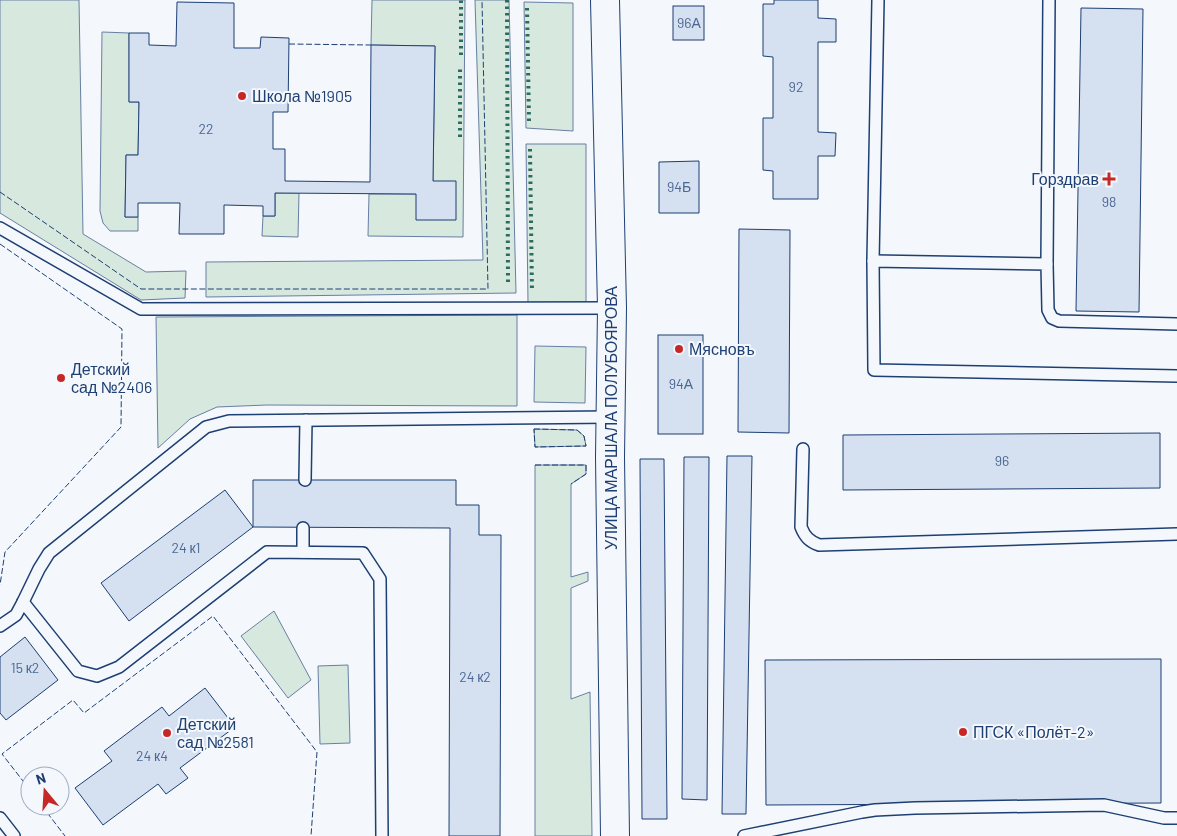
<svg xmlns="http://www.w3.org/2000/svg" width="1177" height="836" viewBox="0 0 1177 836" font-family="Barlow,sans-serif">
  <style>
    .green { fill: #d7e8df; stroke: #687fa3 }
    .building { fill: #d5e0f0; stroke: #1d3f73 }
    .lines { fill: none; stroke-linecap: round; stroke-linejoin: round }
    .service-casing { stroke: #1d3f73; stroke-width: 14 }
    .tertiary-casing { stroke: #1d3f73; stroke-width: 30 }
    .service { stroke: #f4f7fb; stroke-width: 11 }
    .tertiary { stroke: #f4f7fb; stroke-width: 28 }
    .hedge { stroke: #2c6c60; stroke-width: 4; stroke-dasharray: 2.5 4; stroke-linecap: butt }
    .fence { stroke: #1d3f73; stroke-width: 1; stroke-dasharray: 6 2.5; stroke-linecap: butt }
    .poi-dot { fill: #c62828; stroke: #f4f7fb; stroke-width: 2 }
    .labels { text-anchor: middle; stroke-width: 4; stroke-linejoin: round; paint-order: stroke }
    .number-label { font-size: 14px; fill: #4b6792 }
    .poi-label { font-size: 16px; fill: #1d3f73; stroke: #f4f7fb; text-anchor: start }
    .street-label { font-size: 16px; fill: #1d3f73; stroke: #f4f7fb }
  </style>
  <rect width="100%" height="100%" fill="#f4f7fb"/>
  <g class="green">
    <polygon points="0,0 79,0 83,234 146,272 186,271 185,298 141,300 0,213"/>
    <polygon points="372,0 465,0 463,237 368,236 369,194 416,194 433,181 435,46 371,45"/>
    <polygon points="475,0 509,0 516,293 206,297 206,262 483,260"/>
    <polygon points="524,2 573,3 573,131 526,128"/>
    <polygon points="102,32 129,33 129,102 139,102 138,155 126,155 125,217 138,217 138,231 110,231 103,223 100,211"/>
    <polygon points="526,144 586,144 586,304 528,303"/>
    <polygon points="275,193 299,193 298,237 262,236 263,216 275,216"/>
    <polygon points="517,315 517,406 267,405 217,407 190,419 158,448 156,317"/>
    <polygon points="535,346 586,347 585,403 534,402"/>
    <polygon points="534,429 577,430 584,436 586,446 535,447"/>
    <polygon points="535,465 586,465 586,474 571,484 571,577 588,572 588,581 571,588 571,699 590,692 592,836 535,836"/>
    <polygon points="274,611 311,680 288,698 241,636"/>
    <polygon points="348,665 350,743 320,744 318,666"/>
  </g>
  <g class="building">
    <polygon points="774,0 818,0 818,18 836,19 836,42 818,42 818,132 836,133 835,156 818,156 818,199 773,199 773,171 763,170 763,118 773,118 773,57 763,56 763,4 774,4"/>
    <polygon points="177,2 234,3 234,48 260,48 261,37 289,38 288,112 273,112 273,149 285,149 285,181 370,182 371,45 435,46 433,181 456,181 456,220 416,220 416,194 275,193 275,216 263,216 263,206 224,205 224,234 179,234 180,203 138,203 138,217 125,217 126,155 138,155 139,102 129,102 129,33 149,33 149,45 176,46"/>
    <rect x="673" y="6" width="31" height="34"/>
    <polygon points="1081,8 1143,9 1139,312 1076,311"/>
    <polygon points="699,161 699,213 659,213 659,162"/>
    <polygon points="739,229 790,230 789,433 738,432"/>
    <rect x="658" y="335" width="45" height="99"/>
    <polygon points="1160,433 1160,488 843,490 843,435"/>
    <polygon points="727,456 752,456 746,814 722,814"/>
    <polygon points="684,457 709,457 707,800 682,799"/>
    <polygon points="640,459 664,459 667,819 642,819"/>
    <polygon points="253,480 456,480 456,505 479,505 479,535 501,535 500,836 449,836 450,528 253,527"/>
    <polygon points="225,490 253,527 129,621 101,583"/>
    <polygon points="25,637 58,680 6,720 0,713 0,657"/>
    <polygon points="1161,659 1161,803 766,805 765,660"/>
    <polygon points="205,688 235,727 180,768 188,778 166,794 158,784 103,825 75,788 112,761 104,751 162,707 169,716"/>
  </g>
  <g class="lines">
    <defs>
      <g id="service">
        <polyline points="0,228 141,309 612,308"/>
        <polyline points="873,261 878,0"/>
        <polyline points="1047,264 1049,0"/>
        <polyline points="1177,324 1059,321 1052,318 1048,310 1047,264 873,261 874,370 1177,376"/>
        <path d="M803 449 801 527C805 537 809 541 819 545L1177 534"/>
        <polyline points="305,480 306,420"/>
        <polyline points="303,552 303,528"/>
        <polyline points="23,602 78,671 97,676 119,667 267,552 363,553 380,579 382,836"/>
        <polyline points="0,626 16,615 23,602 39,569 49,553 206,427 229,421 611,417"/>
        <polyline points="0,818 14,836"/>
        <polyline points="744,836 862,812 875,810 915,808 1104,805 1164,818 1177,818"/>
      </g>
      <polyline id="tertiary" points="605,0 612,308 610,457 615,836"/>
    </defs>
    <use href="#service" class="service-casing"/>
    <use href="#tertiary" class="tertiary-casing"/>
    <use href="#service" class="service"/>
    <use href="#tertiary" class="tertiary"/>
    <g class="hedge">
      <polyline points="507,0 508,284"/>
      <polyline points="527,8 529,121"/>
      <polyline points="461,55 461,0"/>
      <polyline points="460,137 460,68"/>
      <polyline points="530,149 532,292"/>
    </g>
    <g class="fence">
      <polyline points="289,44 371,45"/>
      <polyline points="0,192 141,289 488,289 482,0"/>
      <polyline points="0,244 122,329 121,427 5,552 0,585"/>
      <polygon points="534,429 577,430 584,436 586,446 535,447"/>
      <polyline points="535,465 586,465 586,474 571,484"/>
      <polyline points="30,790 2,754 73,700 84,713 213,616 317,752 311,836"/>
      <polyline points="42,806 65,836"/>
    </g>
  </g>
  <g class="poi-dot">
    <circle cx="242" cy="96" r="5"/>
    <path d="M1106.5 171.5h5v5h5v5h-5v5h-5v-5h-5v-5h5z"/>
    <circle cx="679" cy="349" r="5"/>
    <circle cx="61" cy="378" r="5"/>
    <circle cx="963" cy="732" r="5"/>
    <circle cx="167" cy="733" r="5"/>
  </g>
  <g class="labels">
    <g class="number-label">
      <text x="689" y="28">96А</text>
      <text x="796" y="92">92</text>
      <text x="206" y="134">22</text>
      <text x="679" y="192">94Б</text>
      <text x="1109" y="207">98</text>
      <text x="681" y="389">94А</text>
      <text x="1002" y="466">96</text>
      <text x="186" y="553">24 к1</text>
      <text x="25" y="673">15 к2</text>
      <text x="475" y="682">24 к2</text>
      <text x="152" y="761">24 к4</text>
    </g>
    <g class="poi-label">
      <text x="252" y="102">Школа №1905</text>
      <text x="1099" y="185" text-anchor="end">Горздрав</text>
      <text x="689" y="355">Мясновъ</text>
      <text x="71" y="375">Детский<tspan x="71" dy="18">сад №2406</tspan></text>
      <text x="177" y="730">Детский<tspan x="177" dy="18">сад №2581</tspan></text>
      <text x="973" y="738">ПГСК «Полёт-2»</text>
    </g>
    <g class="street-label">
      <text transform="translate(611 418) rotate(-90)" y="6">УЛИЦА МАРШАЛА ПОЛУБОЯРОВА</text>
    </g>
  </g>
  <g transform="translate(45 791) rotate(342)"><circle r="24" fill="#f4f7fb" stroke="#9eadc5"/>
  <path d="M0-4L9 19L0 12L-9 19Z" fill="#c62828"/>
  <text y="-8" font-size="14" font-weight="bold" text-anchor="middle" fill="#1d3f73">N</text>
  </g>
</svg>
